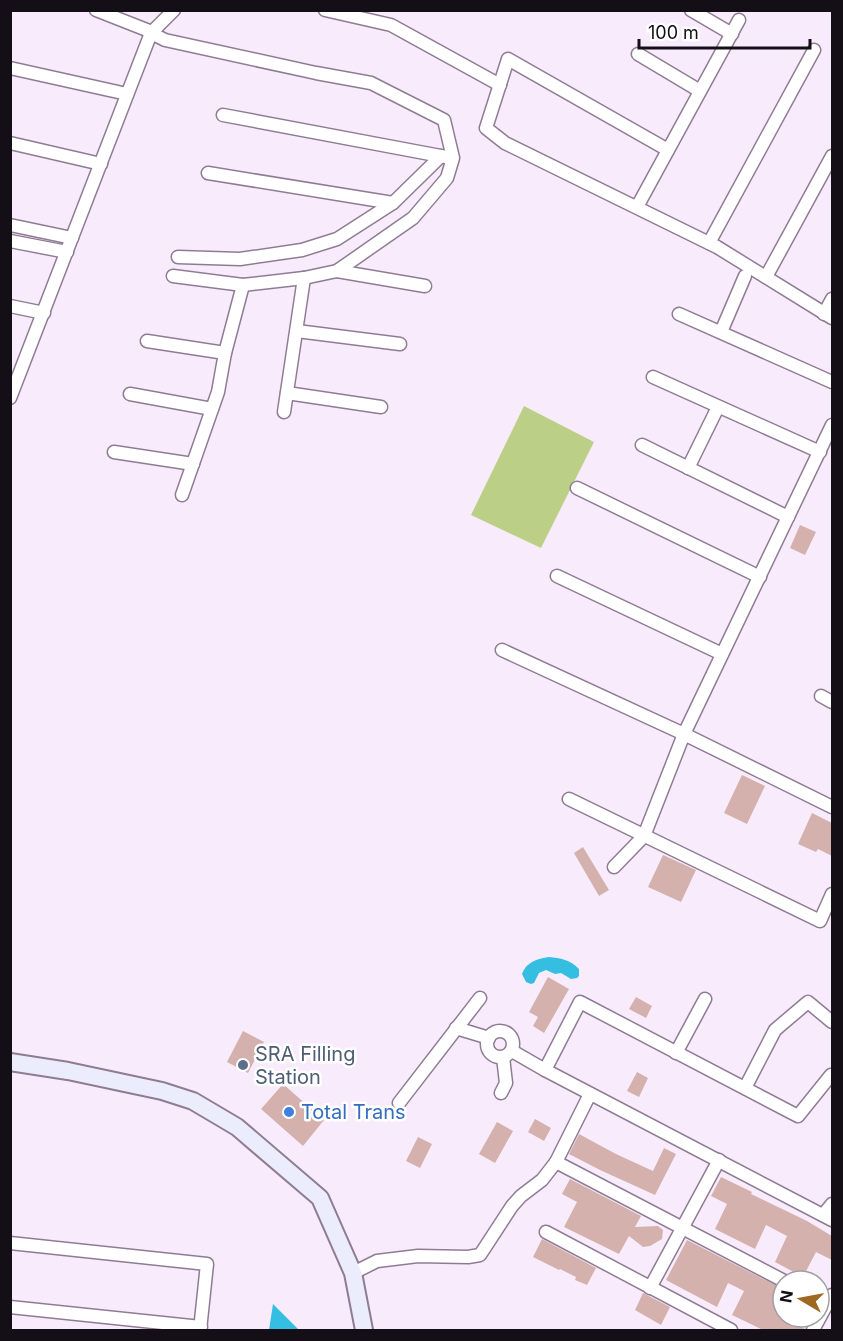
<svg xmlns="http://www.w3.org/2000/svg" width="843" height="1341" viewBox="0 0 843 1341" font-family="Inter,sans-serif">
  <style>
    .green { fill: #bccf87 }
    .water { fill: #34bfe2 }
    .building { fill: #d4b1ad }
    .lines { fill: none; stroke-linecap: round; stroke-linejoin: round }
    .minor-casing { stroke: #8f7c94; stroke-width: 15 }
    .secondary-casing { stroke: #8f7c94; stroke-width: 20 }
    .minor { stroke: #fff; stroke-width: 12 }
    .secondary { stroke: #ecedfc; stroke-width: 16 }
    .service-dot { fill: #5c6f8a; stroke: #fff; stroke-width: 2 }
    .shop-dot { fill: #3f7fe0; stroke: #fff; stroke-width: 2 }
    .labels { text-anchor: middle; stroke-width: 5; stroke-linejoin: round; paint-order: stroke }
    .service-label { font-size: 20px; fill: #4e5e75; stroke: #fff; text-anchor: start }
    .shop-label { font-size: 20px; fill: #366cbe; stroke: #fff; text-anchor: start }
  </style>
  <rect width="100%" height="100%" fill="#f8ecfc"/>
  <polygon class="green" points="524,406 594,442 541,548 471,515"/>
  <g class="water">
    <path d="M549 957C560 958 571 960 579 969V976L577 978 571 979 561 973 555 974 546 970 539 973 534 983 531 984 526 982 522 974C526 962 537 959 549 957Z"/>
    <polygon points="273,1304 299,1330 269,1330"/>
  </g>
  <g class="building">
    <polygon points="800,525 816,532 805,555 790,548"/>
    <polygon points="742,775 765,786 747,824 724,813"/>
    <polygon points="812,813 832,823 832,856 818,849 816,852 798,844"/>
    <polygon points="583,847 609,890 599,896 574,853"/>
    <polygon points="663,855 696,870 681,902 648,887"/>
    <polygon points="548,977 569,989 544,1033 533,1026 538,1017 529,1012"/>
    <polygon points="636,997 652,1006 646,1018 629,1009"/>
    <polygon points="243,1031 264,1042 248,1073 227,1062"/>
    <polygon points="637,1072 648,1078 639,1097 627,1091"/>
    <polygon points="283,1084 324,1120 303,1146 261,1109"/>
    <polygon points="535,1119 551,1128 544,1141 528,1132"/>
    <polygon points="497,1122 513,1131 495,1163 479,1154"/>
    <polygon points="579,1134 616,1154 653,1171 664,1148 676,1154 655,1195 600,1170 569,1154"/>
    <polygon points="418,1137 432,1144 420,1168 406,1161"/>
    <polygon points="721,1177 752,1192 751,1194 807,1221 832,1236 832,1260 816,1252 803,1277 775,1262 787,1236 766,1225 755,1249 715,1229 727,1204 711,1196"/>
    <polygon points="570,1179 641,1216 635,1227 658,1226 663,1230 662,1239 650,1246 643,1247 629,1236 619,1254 564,1227 577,1202 562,1194"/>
    <polygon points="542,1239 596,1268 587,1285 575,1280 576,1277 560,1269 559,1270 533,1257"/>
    <polygon points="687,1240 783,1289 783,1317 805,1329 805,1330 763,1330 732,1315 744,1291 728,1283 717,1307 666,1280"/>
    <polygon points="643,1293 670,1307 661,1325 635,1310"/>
  </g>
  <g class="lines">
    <defs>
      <g id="minor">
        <polyline points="96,10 152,32"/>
        <polyline points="325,10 391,25 500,85"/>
        <polyline points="691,10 732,34"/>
        <polyline points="151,33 165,40 316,73 371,83 444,120 453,158 447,178 413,218 337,271 304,278 243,285 173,276"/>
        <polyline points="638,54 700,91"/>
        <polyline points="10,68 127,94"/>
        <polyline points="223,115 446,157"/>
        <polyline points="10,143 101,164"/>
        <polyline points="668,150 508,59 486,128 505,143 717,247 832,318"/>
        <polyline points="208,173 393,203"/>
        <polyline points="637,207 739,20"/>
        <polyline points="10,225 72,238"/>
        <polyline points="10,241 67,252"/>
        <polyline points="709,243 814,50"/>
        <polyline points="178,257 240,259 302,250 337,239 393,203 441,156"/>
        <polyline points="337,271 425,286"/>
        <polyline points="766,277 832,156"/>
        <polyline points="10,306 44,313"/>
        <polyline points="679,314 832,382"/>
        <polyline points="824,314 832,299"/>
        <polyline points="297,331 400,344"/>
        <polyline points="721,332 745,276"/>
        <polyline points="147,341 225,353"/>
        <polyline points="653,377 820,452"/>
        <polyline points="287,393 381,407"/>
        <polyline points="130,394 212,409"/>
        <polyline points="10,398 151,33 174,10"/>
        <polyline points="284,412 304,278"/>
        <polyline points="642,445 788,517"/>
        <polyline points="114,452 193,464"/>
        <polyline points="688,468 718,407"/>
        <polyline points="577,488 760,577"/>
        <polyline points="182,495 218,392 225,353 243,285"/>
        <polyline points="557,576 722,654"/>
        <polyline points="502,650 684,734 832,807"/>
        <polyline points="821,696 832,702"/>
        <polyline points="569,799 820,921 832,894"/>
        <polyline points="614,867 644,836 684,734 832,425"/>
        <polyline points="456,1028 489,1038"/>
        <circle cx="500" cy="1044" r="13"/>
        <polyline points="512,1051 545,1070 832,1220"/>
        <polyline points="676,1053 705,999"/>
        <polyline points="545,1070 580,1002 798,1116 831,1075"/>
        <polyline points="745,1088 775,1030 808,1002 832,1022"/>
        <polyline points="501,1093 506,1083 503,1057"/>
        <polyline points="399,1103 480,998"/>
        <polyline points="556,1162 784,1281"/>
        <polyline points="823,1215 832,1204"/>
        <polyline points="546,1232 731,1330"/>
        <polyline points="10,1243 207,1264 200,1330"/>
        <polyline points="353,1273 377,1261 418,1256 468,1257 480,1255 512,1206 521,1196 542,1180 556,1162 590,1094"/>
        <polyline points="650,1288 719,1160"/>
        <polyline points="10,1307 201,1327"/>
        <polyline points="813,1330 832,1295"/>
      </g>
      <polyline id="secondary" points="10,1062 68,1071 162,1091 193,1101 237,1127 320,1198 353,1273 364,1330"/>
    </defs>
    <use href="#minor" class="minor-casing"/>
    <use href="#secondary" class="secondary-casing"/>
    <use href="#minor" class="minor"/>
    <use href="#secondary" class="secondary"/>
  </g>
  <circle class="service-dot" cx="243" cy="1065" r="6"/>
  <circle class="shop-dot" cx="289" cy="1112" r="6"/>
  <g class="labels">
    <g class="service-label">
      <text x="255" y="1061">SRA Filling<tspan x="255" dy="23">Station</tspan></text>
    </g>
    <g class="shop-label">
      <text x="301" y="1119">Total Trans</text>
    </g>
  </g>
  <rect width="843" height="1341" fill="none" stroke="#140e16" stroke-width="24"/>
  <g transform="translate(801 1299) rotate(280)"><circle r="28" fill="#ffffff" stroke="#a19fa2" stroke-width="1.5"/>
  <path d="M0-4.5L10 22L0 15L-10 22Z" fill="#9d6820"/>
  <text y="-9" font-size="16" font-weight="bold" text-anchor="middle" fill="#140e16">N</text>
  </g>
  <path d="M639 39v9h171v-9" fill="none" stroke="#140e16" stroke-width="3"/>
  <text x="648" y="39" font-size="18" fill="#140e16" stroke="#ffffff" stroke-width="4.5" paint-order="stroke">100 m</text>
</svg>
